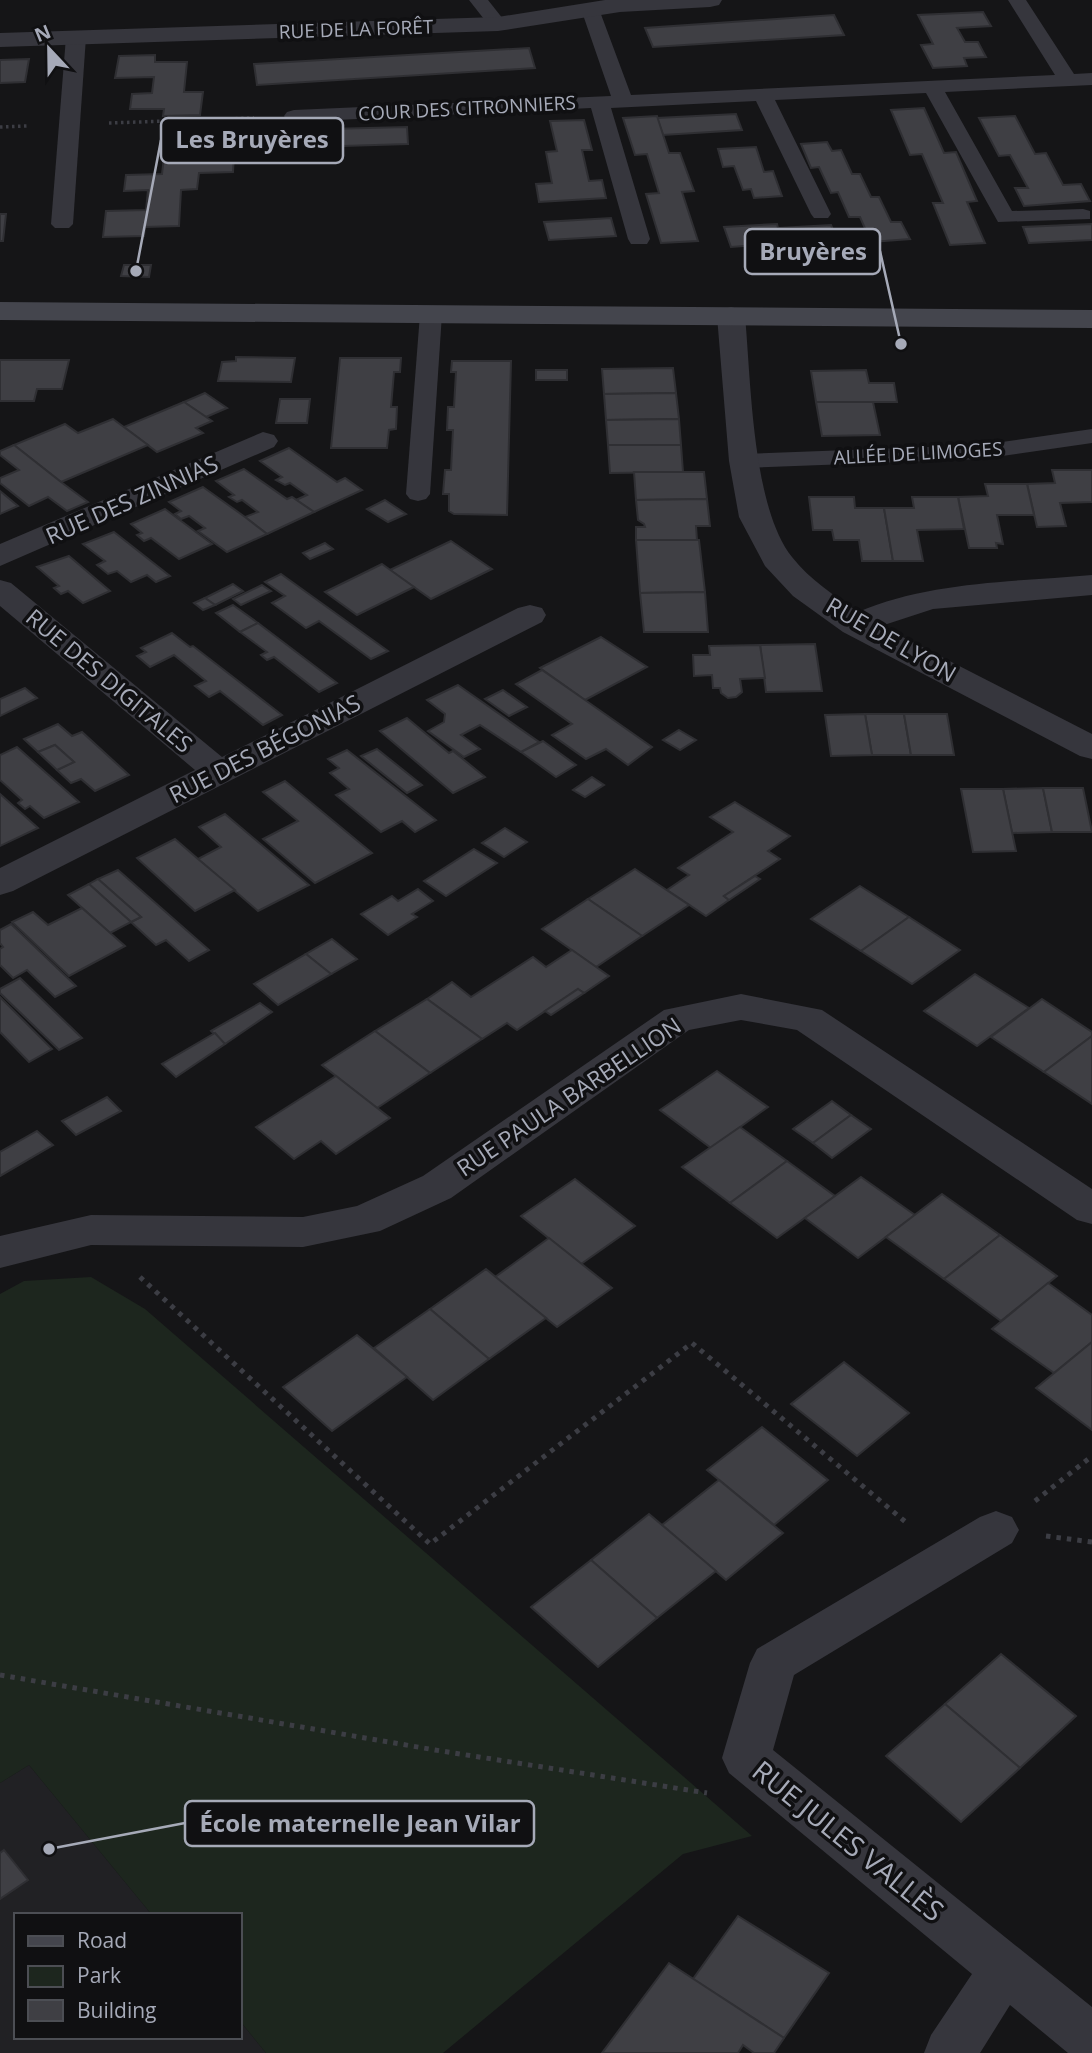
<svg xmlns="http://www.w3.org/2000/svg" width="1092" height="2053" viewBox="0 0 1092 2053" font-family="'Open Sans',sans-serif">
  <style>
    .built { fill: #212124 }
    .green { fill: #1d261e }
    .building { fill: #3f3f44; stroke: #2f2f33; stroke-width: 2 }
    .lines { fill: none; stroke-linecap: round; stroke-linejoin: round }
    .path-far1 { stroke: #3c3d44; stroke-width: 3.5; stroke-dasharray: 2.5 3.5; stroke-linecap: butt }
    .path { stroke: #3c3d44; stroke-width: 5; stroke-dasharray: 4.5 6; stroke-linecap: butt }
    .lane { fill: #36363d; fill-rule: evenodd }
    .street { fill: #36363d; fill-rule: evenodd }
    .secondary { fill: #44454d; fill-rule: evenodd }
    .labels { text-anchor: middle; stroke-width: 7; stroke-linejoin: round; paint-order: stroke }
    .far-street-label { font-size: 19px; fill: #a6aab8; stroke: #101012 }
    .street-label { font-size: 23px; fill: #a6aab8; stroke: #101012 }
    .near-street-label { font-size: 28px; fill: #a6aab8; stroke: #101012 }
    .leader { fill: none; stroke: #a6aab8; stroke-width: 2.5 }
    .callout-dot { fill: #a6aab8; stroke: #101012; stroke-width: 2.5 }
    .callout { fill: #101012; stroke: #a6aab8; stroke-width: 2.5 }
    .callout-label { font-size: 24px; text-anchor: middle; font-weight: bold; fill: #a6aab8 }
  </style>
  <rect width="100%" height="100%" fill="#151517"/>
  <polygon class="built" points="29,1765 152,1915 16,1915 16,2037 240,2037 240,2021 266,2053 0,2053 0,1783"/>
  <polygon class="green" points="91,1277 145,1309 752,1836 683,1854 443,2053 266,2053 240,2021 240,1915 152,1915 29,1765 0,1783 0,1294 24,1281"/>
  <g class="building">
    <polygon points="983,12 991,26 957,28 965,42 978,42 986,57 964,58 967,66 933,68 921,45 933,44 918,15"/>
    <polygon points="834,15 844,35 653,47 645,28"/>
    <polygon points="529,48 535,68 257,85 254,64"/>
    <polygon points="155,55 155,62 187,62 184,92 203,92 200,115 163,116 164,109 130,109 132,94 152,93 154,77 115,78 119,56"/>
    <polygon points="29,59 25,82 0,83 0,60"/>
    <polygon points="924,108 944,153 956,152 977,201 967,202 985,243 950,245 933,203 943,203 922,154 910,155 891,110"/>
    <polygon points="736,114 742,130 663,135 657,118"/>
    <polygon points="657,116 669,153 680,153 694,191 682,192 698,241 661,243 646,194 659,193 647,154 635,155 623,118"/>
    <polygon points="1015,116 1035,154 1046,153 1063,185 1081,184 1090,201 1024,206 1015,188 1028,188 1010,155 999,156 979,118"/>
    <polygon points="584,120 592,150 582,150 589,181 602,180 606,198 539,202 536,184 552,183 546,152 557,151 550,121"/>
    <polygon points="254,121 253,137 235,137 233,172 199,173 197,189 181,190 179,226 145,227 144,236 103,237 106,211 146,210 148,190 124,191 126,175 162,174 164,157 202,155 203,139 181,139 182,123"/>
    <polygon points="407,127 408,144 310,147 310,140 288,141 288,130"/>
    <polygon points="827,142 832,151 841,150 852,174 860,174 871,197 879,197 891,222 901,222 910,239 871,242 860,217 849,217 838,192 831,193 819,167 811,168 801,144"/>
    <polygon points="756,147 764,172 773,171 782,196 754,198 751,189 743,190 734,166 723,167 718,149"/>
    <polygon points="0,214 6,214 3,241 0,241"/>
    <polygon points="611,218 616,236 549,240 544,222"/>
    <polygon points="777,224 778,228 831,225 837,239 821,240 823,245 787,248 783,238 768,239 769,244 731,247 724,227"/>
    <polygon points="1092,224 1092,240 1029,243 1023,227"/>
    <polygon points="124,265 151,265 149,277 121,276"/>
    <polygon points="236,357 295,358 291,382 218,381 222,362 236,361"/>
    <polygon points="340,358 401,358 400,372 394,372 391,407 397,407 396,429 389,430 387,448 331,448"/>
    <polygon points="0,360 69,360 62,389 37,389 34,401 0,401"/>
    <polygon points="452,361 511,361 507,515 454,514 449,511 449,494 443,494 445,470 451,470 453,430 447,430 448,407 454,407 456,372 451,372"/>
    <polygon points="673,368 676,393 604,394 602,369"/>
    <rect x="536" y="370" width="31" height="10"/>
    <polygon points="866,370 869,383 894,383 897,402 816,402 811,371"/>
    <polygon points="205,393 227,408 206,417 184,402"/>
    <polygon points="676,393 679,419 606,420 604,394"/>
    <polygon points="280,399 310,399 307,423 276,423"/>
    <polygon points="184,402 212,421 196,428 203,433 157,452 124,427"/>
    <polygon points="816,402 873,402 880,435 822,436"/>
    <polygon points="113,419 148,445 61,482 14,445 65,424 78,433"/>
    <polygon points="679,419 681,445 608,445 606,420"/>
    <polygon points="14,445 61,482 88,502 67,511 48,497 29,506 0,483 0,478 19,470 0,455 0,451"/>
    <polygon points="608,445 681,445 683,472 610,473"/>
    <polygon points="289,448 337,482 345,478 362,490 314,512 296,500 307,495 290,483 285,485 276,480 282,477 260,461"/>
    <polygon points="244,469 287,499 292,497 314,512 267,534 245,517 258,512 242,500 237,502 229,497 234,495 216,481"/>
    <polygon points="1052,470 1092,470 1092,502 1060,503 1066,526 1037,527 1027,484 1055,483"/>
    <polygon points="634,472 704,472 707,499 636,500"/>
    <polygon points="985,484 1027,484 1034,515 997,515 1003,544 996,543 997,548 969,548 958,497 988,496"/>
    <polygon points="203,487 245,517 267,534 227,552 198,531 205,528 189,516 181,519 175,514 181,511 169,502"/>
    <polygon points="0,491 18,506 0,514"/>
    <polygon points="809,497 854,497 855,508 884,508 893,561 862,561 859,540 834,540 832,530 813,530"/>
    <polygon points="912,497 958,497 964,529 917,530 923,561 893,561 884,508 914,508"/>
    <polygon points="707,499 710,526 696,526 697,540 636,540 636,527 645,527 644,524 638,520 636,500"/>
    <polygon points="385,500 406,514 388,522 367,509"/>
    <polygon points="165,509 212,544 179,559 151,538 144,541 137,535 142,533 131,524"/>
    <polygon points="114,532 170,576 156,582 147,575 131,582 117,571 108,574 97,565 105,561 83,544"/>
    <polygon points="636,540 699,540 705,592 640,593"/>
    <polygon points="451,541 492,569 431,599 390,570"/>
    <polygon points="325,543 333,549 310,559 303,553"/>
    <polygon points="69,556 110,591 83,603 68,591 61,594 54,588 59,586 37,567"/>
    <polygon points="382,564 414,587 357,615 325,592"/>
    <polygon points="281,574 388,651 371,659 319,621 306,628 272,603 285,596 265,582"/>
    <polygon points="233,584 243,591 215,605 205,598"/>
    <polygon points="262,585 271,591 241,605 233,599"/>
    <polygon points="705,592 708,632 644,632 640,593"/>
    <polygon points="205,598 215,605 203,610 194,603"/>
    <polygon points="233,605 258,623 240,632 216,613"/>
    <polygon points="258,623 337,683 319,692 274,657 267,660 261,655 267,652 240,632"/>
    <polygon points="172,633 190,647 193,646 282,715 263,725 220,691 209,697 195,686 206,681 174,655 150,667 137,656 146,652 141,648"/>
    <polygon points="601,637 647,667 585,700 540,668"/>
    <polygon points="815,644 822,691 766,692 760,645"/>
    <polygon points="760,645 765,678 740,679 742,692 736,697 728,698 721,693 720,688 713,688 712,675 694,676 693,655 710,655 709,646"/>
    <polygon points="542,670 585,700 652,747 628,765 606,749 586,759 552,735 572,724 516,684"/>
    <polygon points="458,685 539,742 521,752 480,725 461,735 480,749 464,757 428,731 444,722 445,714 427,700"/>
    <polygon points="25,688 37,698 0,716 0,699"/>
    <polygon points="503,690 527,707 509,716 485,699"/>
    <polygon points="865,714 904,714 911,755 872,755"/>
    <polygon points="865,714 872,755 831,756 825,715"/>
    <polygon points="904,714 947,714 954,755 911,755"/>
    <polygon points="407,718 449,753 453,751 485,777 453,793 380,731"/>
    <polygon points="58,724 72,736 82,732 129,775 95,791 81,779 71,783 57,770 74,762 55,745 38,752 24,739"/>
    <polygon points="679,730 696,740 680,750 663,740"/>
    <polygon points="543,741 576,765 556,777 521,752"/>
    <polygon points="55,745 74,762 57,770 38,752"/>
    <polygon points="17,747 79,802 44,818 30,806 25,809 18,803 22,800 0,780 0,755"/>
    <polygon points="377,749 422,785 407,793 361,756"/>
    <polygon points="347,750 408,798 436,820 415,832 402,821 381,832 336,795 349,789 330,773 339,768 328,759"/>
    <polygon points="592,777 604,785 585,797 573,790"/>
    <polygon points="285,781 372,853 315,883 263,839 298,821 263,792"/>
    <polygon points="1043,788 1052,832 1012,833 1003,789"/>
    <polygon points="1043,788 1083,788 1092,832 1052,832"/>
    <polygon points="961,789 1003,789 1016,851 973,852"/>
    <polygon points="0,794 38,828 0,846"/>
    <polygon points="735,802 790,836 768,851 780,859 724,896 729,900 706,916 667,890 689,875 678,868 733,832 710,817"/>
    <polygon points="225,814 309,885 258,911 198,859 221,847 199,827"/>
    <polygon points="505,828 527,842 504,857 482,843"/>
    <polygon points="175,839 198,859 235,890 195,911 137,858"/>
    <polygon points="474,849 497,863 446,896 424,881"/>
    <polygon points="635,869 689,905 642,936 588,899"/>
    <polygon points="118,870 209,950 189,961 166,940 156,945 131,922 141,917 98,879"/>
    <polygon points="755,876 760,879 729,900 724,896"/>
    <polygon points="98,879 141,917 131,922 89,884"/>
    <polygon points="89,884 131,922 110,933 68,895"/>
    <polygon points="860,886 909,917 861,951 811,919"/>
    <polygon points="418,889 433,901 412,914 417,917 388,935 361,914 392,896 398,901"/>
    <polygon points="588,899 642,936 596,967 542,929"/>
    <polygon points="82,908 125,946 69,976 12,922 33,912 48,925"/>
    <polygon points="909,917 960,950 912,984 861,951"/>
    <polygon points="11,924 76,986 55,997 27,970 13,978 0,965 0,949 3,947 0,943 0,930"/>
    <polygon points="332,939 357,959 331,974 306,954"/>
    <polygon points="572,950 609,976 584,993 578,989 517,1030 507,1023 482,1039 427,999 452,982 471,997 533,957 546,967"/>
    <polygon points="306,954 331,974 278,1005 254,984"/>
    <polygon points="975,974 1029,1008 977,1046 924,1011"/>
    <polygon points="20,978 82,1038 59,1050 0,993 0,989"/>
    <polygon points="578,989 584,993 551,1015 545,1011"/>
    <polygon points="0,997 52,1049 29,1062 0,1032"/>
    <polygon points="427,999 482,1039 430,1073 375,1031"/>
    <polygon points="1042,999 1092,1032 1092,1036 1044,1072 991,1037"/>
    <polygon points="260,1003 272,1012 225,1044 211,1031"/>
    <polygon points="375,1031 430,1073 377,1108 322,1065"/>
    <polygon points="215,1033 225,1044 176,1077 162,1064"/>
    <polygon points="1092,1036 1092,1104 1044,1072"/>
    <polygon points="717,1071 768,1107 711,1148 660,1110"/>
    <polygon points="336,1076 390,1118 336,1154 321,1141 294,1159 256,1127"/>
    <polygon points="107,1097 121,1111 76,1135 62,1121"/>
    <polygon points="832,1101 851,1115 813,1143 793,1129"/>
    <polygon points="851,1115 871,1129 832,1158 813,1143"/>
    <polygon points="740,1127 787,1161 730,1203 682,1167"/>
    <polygon points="37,1131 53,1145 0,1176 0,1152"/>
    <polygon points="787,1161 835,1196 777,1238 730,1203"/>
    <polygon points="861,1177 915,1215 858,1258 805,1218"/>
    <polygon points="575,1179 635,1226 581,1264 521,1216"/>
    <polygon points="942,1194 1000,1235 944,1279 886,1237"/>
    <polygon points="1000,1235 1057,1276 1001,1321 944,1279"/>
    <polygon points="549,1238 612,1288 557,1327 495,1277"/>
    <polygon points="486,1269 546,1318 489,1359 430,1309"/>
    <polygon points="1048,1283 1092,1315 1092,1342 1054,1373 992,1329"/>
    <polygon points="430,1309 489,1359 433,1400 374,1348"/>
    <polygon points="357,1335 407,1377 332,1431 283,1387"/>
    <polygon points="1092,1342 1092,1430 1036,1388"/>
    <polygon points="844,1362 909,1413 857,1456 791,1404"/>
    <polygon points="762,1427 828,1480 774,1525 707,1470"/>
    <polygon points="719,1480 783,1533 726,1580 662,1525"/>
    <polygon points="649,1514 716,1571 657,1618 591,1560"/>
    <polygon points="591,1560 657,1618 598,1667 531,1607"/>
    <polygon points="1001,1654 1076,1716 1020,1768 945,1704"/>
    <polygon points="945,1704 1020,1768 961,1822 886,1756"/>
    <polygon points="4,1850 28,1880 0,1899 0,1853"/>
    <polygon points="738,1916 829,1973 784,2038 693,1979"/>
    <polygon points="669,1963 784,2038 774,2053 754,2053 743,2045 738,2053 602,2053"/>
  </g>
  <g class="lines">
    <g class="path-far1">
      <polyline points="109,123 254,118"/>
      <polyline points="0,127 27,126"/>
    </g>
    <g class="path">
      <polyline points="140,1277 430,1544 692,1343 908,1524"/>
      <polyline points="1035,1501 1092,1456"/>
      <polyline points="1046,1536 1092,1542"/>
      <polyline points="0,1675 435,1750 707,1793"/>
    </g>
    <g class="lane">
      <polygon points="469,0 488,0 507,24 505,28 491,28"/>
      <polygon points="1008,0 1026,0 1074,74 1092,73 1092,85 945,92 1012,211 1083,209 1090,211 1090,219 998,222 926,93 775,100 831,214 828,218 814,218 811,214 756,101 611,108 650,239 647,244 631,244 628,239 591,108 294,122 287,120 284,116 287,112 294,110 611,96 581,9 590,3 599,9 631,95 1055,75"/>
      <polygon points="76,31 86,37 73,224 69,228 55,228 51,224 66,37"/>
      <polygon points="431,307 439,309 442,314 430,494 426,499 418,501 410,499 406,494 420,314 423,309"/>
      <polygon points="1092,429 1092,443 981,459 744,468 736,466 732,461 736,456 744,454 981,445"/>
    </g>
    <g class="street">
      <polygon points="605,0 722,0 719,5 710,7 620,12 498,31 0,47 0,33 498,17"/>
      <path d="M731 307 741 310 745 316C751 380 752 507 792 557 810 580 834 595 858 612 931 581 1014 582 1092 575V595L933 609 881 626 1092 734V759L1080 756 843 632 793 596 765 566 739 517 729 461 717 316 721 310Z"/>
      <polygon points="263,432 274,435 278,441 274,447 0,566 0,544"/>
      <polygon points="0,580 11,583 222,757 518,608 530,605 542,608 546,615 542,622 13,891 0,895 0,868 195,770 0,606"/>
      <polygon points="741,994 822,1010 1092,1189 1092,1224 1077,1220 797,1030 741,1020 689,1030 451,1198 380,1231 303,1247 91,1245 0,1268 0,1236 91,1215 303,1217 357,1206 423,1176 664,1010"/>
      <polygon points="996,1511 1012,1517 1019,1530 1012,1543 794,1675 773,1750 1092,2007 1092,2053 1068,2053 1010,2005 980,2053 924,2053 931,2035 972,1974 729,1773 722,1758 750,1663 757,1649 980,1517"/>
    </g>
    <polygon class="secondary" points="0,302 1092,310 1092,328 0,320"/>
  </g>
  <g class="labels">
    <g class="far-street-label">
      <text transform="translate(356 29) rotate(-2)" y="7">RUE DE LA FORÊT</text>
      <text transform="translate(467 108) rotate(-3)" y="7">COUR DES CITRONNIERS</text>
      <text transform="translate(918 453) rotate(-3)" y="7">ALLÉE DE LIMOGES</text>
    </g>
    <g class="street-label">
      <text transform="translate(132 500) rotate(-24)" y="8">RUE DES ZINNIAS</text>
      <text transform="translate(891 640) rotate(30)" y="8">RUE DE LYON</text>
      <text transform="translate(109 681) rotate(40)" y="8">RUE DES DIGITALES</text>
      <text transform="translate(265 749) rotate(-27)" y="8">RUE DES BÉGONIAS</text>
      <text transform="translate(569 1097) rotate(-34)" y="8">RUE PAULA BARBELLION</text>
    </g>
    <g class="near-street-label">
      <text transform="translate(848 1841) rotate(39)" y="10">RUE JULES VALLÈS</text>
    </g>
  </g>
  <path class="leader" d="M136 271L161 140M901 344L880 251M49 1849L185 1823"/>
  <g class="callout-dot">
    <circle cx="136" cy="271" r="7"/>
    <circle cx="901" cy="344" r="7"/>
    <circle cx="49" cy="1849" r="7"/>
  </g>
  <g class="callout">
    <rect x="161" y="118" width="182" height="45" rx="7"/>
    <rect x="745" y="229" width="135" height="45" rx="7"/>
    <rect x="185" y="1801" width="349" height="45" rx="7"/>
  </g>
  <g class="callout-label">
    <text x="252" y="148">Les Bruyères</text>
    <text x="813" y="260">Bruyères</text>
    <text x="360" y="1832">École maternelle Jean Vilar</text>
  </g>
  <rect x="14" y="1913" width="228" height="126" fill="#101012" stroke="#4c4e54" stroke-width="2"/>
  <rect x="28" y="1936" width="35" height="10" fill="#44454d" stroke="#4c4e54" stroke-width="2"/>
  <text x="77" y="1948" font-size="21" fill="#a6aab8">Road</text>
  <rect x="28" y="1966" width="35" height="21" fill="#1d261e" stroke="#4c4e54" stroke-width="2"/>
  <text x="77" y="1983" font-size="21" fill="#a6aab8">Park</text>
  <rect x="28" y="2000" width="35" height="21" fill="#3f3f44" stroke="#4c4e54" stroke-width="2"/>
  <text x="77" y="2018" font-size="21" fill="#a6aab8">Building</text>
  <g transform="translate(49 49) rotate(338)" stroke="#101012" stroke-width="5" paint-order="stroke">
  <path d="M0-5L12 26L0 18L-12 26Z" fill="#a6aab8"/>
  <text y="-10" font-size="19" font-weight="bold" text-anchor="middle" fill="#a6aab8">N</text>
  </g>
</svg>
